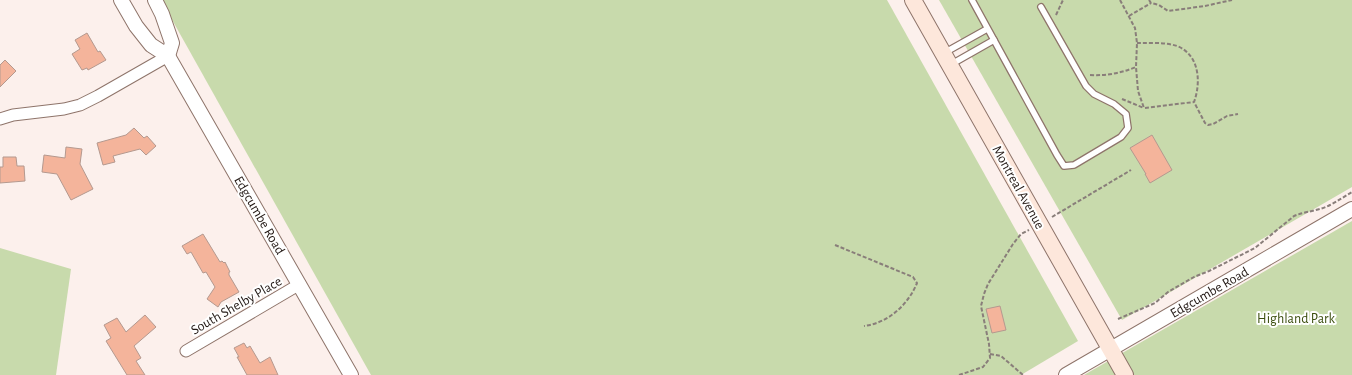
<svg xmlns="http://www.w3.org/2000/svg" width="1352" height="375" viewBox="0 0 1352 375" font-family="'Alegreya Sans',sans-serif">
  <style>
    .green { fill: #c8daac }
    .building { fill: #f4b49b; stroke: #b4998f }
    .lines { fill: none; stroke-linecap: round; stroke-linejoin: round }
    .service-casing { stroke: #8e746a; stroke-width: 8 }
    .minor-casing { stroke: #8e746a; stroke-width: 13 }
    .tertiary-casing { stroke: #8e746a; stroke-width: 16 }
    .secondary-casing { stroke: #8e746a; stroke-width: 18 }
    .path { stroke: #897e7a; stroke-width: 2; stroke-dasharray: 4 2; stroke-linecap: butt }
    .service { stroke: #fff; stroke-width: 5.5 }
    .minor { stroke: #fff; stroke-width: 11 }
    .tertiary { stroke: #fff; stroke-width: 14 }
    .secondary { stroke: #fde7db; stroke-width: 16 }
    .labels { text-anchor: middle; stroke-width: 4; stroke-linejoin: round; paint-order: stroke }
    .street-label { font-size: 14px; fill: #231915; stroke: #fff }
    .park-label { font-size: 14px; fill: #3b4e0e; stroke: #fff }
  </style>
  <rect width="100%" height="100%" fill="#fcf0ec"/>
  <g class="green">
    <polygon points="161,0 887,0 1078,341 1021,375 371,375"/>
    <polygon points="939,0 1352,0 1352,187 1122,320"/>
    <polygon points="1352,221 1352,375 1084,375"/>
    <polygon points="0,248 71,269 56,375 0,375"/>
  </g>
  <g class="building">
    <polygon points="87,33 98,52 100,51 106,60 88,70 87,68 82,70 72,54 80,49 75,40"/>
    <polygon points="5,60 16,71 0,87 0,65"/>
    <polygon points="134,128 144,138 147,136 156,146 146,155 140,149 113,156 115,162 103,165 97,143 126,135"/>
    <polygon points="1152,135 1172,170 1150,183 1145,174 1146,174 1130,148"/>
    <polygon points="66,147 82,149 80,164 93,189 71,200 57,174 42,172 44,155 65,158"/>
    <polygon points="3,157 16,157 17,166 24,166 25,181 0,183 0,167 3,167"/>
    <polygon points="203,234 220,262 222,261 224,263 225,262 230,272 229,272 229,275 239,292 221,302 218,307 207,299 215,287 206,272 203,273 191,252 187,254 182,246"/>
    <polygon points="1000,306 1006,330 992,333 986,309"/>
    <polygon points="145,315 156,327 134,346 141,358 136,361 145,375 127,375 106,341 111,338 104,325 117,318 126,332"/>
    <polygon points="244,343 247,348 250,346 260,363 270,357 278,375 247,375 237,357 239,357 234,348"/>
  </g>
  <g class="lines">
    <defs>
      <g id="service">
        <polyline points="972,0 1057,155 1064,166 1074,165 1121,137 1128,128 1126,114 1114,104 1094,94 1086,86 1041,7"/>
        <polyline points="944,53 987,29"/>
        <polyline points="950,65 994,40"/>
      </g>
      <g id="minor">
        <polyline points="0,119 13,115 64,109 80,105 98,96 168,56"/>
        <polyline points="186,351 300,284"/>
      </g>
      <g id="tertiary">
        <polyline points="121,0 136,26 151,45 168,56 351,375"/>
        <polyline points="155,0 162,14 172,43 168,56"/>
        <polyline points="1066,375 1352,209"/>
      </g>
      <polyline id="secondary" points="913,0 1125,375"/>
    </defs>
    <use href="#service" class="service-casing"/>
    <use href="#minor" class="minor-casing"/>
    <use href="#tertiary" class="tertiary-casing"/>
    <use href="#secondary" class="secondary-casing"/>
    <g class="path">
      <polyline points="1120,0 1135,28 1137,43 1136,67 1138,91 1144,108 1194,102"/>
      <polyline points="1149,0 1151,3 1159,5 1168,11 1205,6 1232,0"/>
      <polyline points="1056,15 1063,0"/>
      <polyline points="1129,16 1151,3"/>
      <path d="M1137 43C1150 43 1165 42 1177 46 1200 55 1201 83 1194 102L1205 123 1208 125 1213 124 1227 116 1238 114"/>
      <path d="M1090 75C1107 76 1121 73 1136 67"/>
      <polyline points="1122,99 1144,108"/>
      <polyline points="1052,217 1131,170"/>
      <path d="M835 245 913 277 917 283C908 305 888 323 864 326"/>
      <path d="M1118 319 1155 303 1168 292 1194 277 1209 271 1255 248 1294 216C1306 211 1319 211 1330 205 1338 201 1345 196 1352 192"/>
      <polyline points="990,354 1001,356 1023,375"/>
      <polyline points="959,375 983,367 990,358 989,344 981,306 984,294 988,284 1013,244 1021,234 1029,230"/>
    </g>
    <use href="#service" class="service"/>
    <use href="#minor" class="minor"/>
    <use href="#tertiary" class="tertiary"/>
    <use href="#secondary" class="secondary"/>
  </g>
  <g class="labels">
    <g class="street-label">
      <text transform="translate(1019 187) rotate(61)" y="5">Montreal Avenue</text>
      <text transform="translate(260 215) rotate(60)" y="5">Edgcumbe Road</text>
      <text transform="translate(1209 292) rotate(-30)" y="5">Edgcumbe Road</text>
      <text transform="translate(236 305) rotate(-30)" y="5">South Shelby Place</text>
    </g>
    <g class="park-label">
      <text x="1296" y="323">Highland Park</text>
    </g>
  </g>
</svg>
